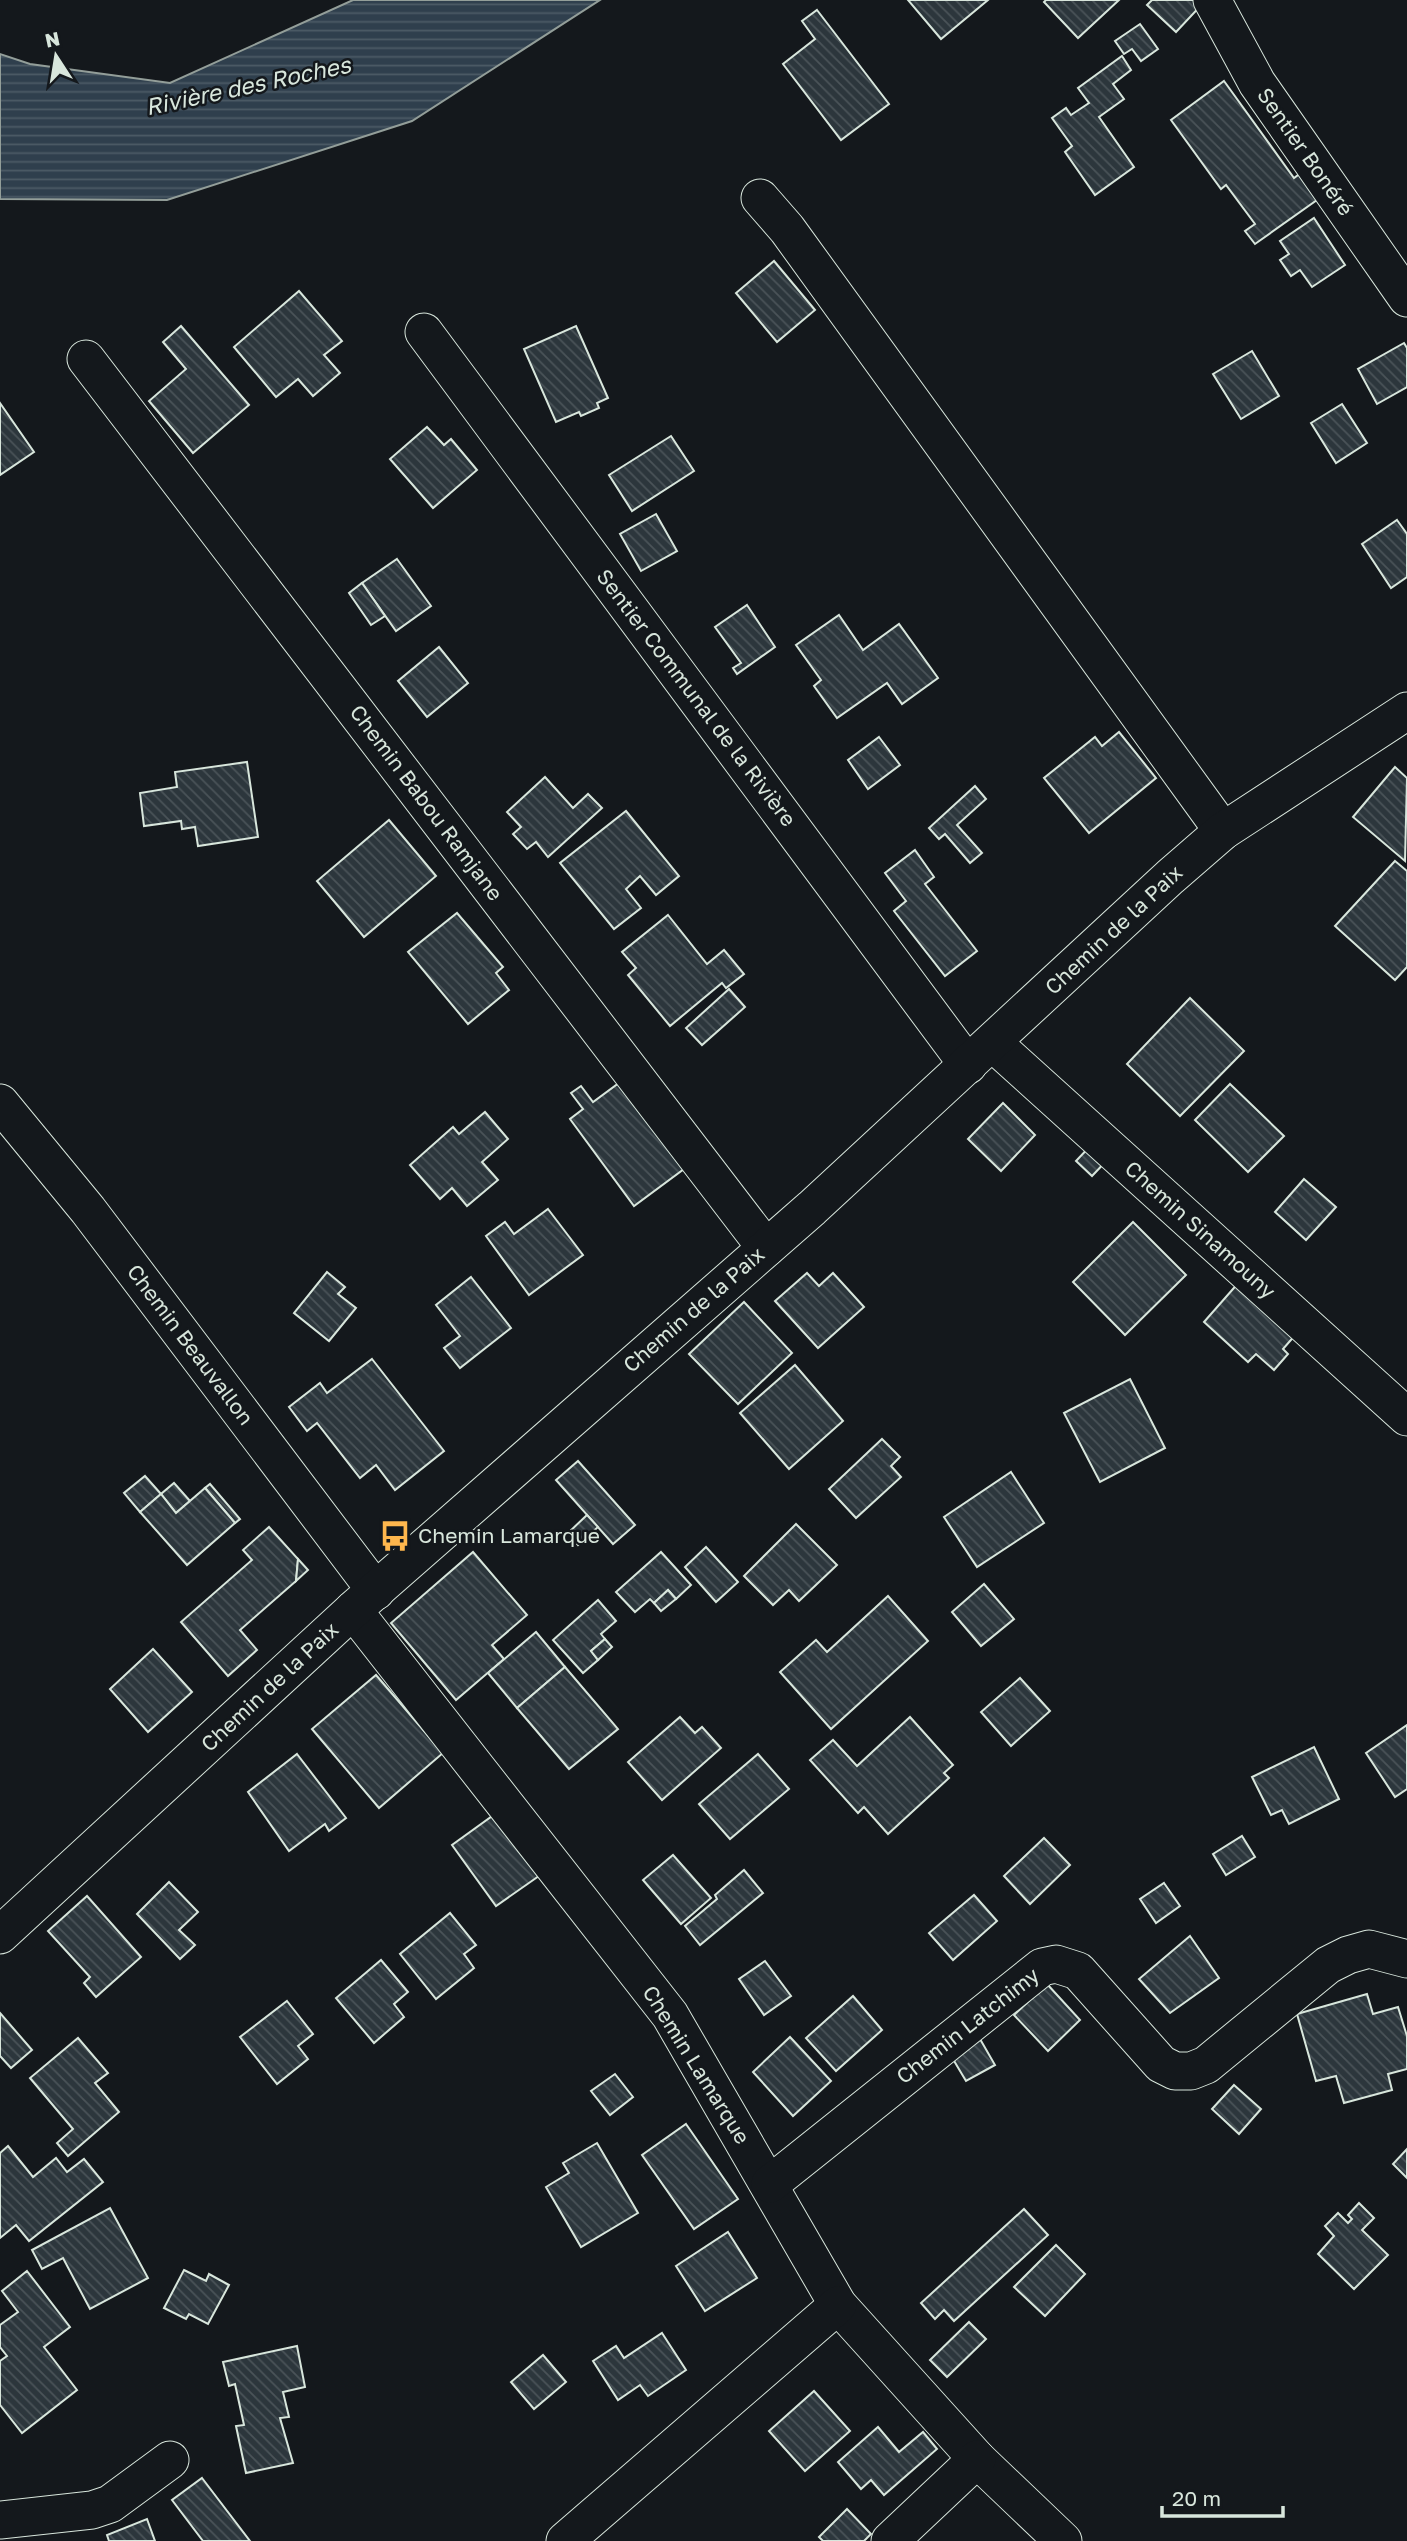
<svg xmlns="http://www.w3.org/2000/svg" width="1407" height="2541" viewBox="0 0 1407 2541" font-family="'Golos Text',sans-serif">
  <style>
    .water { fill: url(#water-rules); stroke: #939e99; stroke-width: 2 }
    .building { fill: url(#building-back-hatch); stroke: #d8e6dc; stroke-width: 2 }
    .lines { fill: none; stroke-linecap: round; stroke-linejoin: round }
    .street-casing { stroke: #d8e6dc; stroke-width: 39 }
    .street { stroke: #14181c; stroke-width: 37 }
    .labels { text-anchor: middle; stroke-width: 5; stroke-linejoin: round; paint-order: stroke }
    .street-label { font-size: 21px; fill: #d8e6dc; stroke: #14181c }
    .poi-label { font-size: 21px; fill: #d8e6dc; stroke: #14181c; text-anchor: start }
    .water-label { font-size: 23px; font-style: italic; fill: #d8e6dc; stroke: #14181c }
  </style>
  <defs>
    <pattern id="water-rules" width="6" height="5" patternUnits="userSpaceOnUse" patternTransform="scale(1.75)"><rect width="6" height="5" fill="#2f3f4d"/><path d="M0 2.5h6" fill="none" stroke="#4c5b66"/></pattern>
    <pattern id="building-back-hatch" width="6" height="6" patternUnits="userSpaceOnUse" patternTransform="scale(1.75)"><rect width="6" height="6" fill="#2c363c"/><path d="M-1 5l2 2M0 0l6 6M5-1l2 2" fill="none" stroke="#4a5358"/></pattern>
  </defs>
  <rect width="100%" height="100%" fill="#14181c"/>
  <polygon class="water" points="353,0 600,0 412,121 167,200 0,199 0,54 30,64 170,83"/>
  <g class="building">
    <polygon points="908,0 988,0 941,39"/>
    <polygon points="1046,0 1119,0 1078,38 1044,2"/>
    <polygon points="1152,0 1206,0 1176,32 1147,5"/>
    <polygon points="817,10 889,104 841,140 783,64 815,39 802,21"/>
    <polygon points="1140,24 1158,49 1141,61 1132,49 1124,54 1115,41"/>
    <polygon points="1122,56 1131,70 1113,84 1124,99 1099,117 1134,167 1095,195 1065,152 1072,146 1052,118 1066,108 1071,115 1089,103 1078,88"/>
    <polygon points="1224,81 1294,178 1306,169 1324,195 1255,244 1245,231 1255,224 1226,185 1221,189 1171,120"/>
    <polygon points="1314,218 1345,265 1312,287 1300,270 1291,276 1280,260 1289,254 1280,241"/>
    <polygon points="774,261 815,310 777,342 736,293"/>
    <polygon points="299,291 342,341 324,355 340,373 313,396 298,379 276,397 234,347"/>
    <polygon points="181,326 249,405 193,453 149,401 186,369 163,342"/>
    <polygon points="576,326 608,398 597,403 599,408 581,416 579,412 556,422 524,349"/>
    <polygon points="1404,343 1407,348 1407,387 1377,404 1358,369"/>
    <polygon points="1252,351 1279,396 1241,419 1213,374"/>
    <polygon points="0,403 34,452 0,475"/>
    <polygon points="1342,404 1367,443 1336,463 1311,423"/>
    <polygon points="427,427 444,445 451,439 477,470 433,508 390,459"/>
    <polygon points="671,436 694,471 632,511 609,475"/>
    <polygon points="656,514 677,551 641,571 620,534"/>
    <polygon points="1397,520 1407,534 1407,577 1391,588 1362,544"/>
    <polygon points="397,559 431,606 396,631 362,583"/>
    <polygon points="362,583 385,616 371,625 349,593"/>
    <polygon points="747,605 775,647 737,674 733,668 741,663 715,627"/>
    <polygon points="839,615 863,650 899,624 938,678 902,704 887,683 837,718 814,686 821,680 796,645"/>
    <polygon points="439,647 468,683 427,717 398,681"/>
    <polygon points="1119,732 1156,778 1089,833 1044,778 1095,737 1102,746"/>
    <polygon points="879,737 900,765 868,789 848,760"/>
    <polygon points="247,762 258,837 198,846 195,827 182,829 181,821 144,826 140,793 177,787 175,772"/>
    <polygon points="1395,767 1407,778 1405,861 1353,817"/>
    <polygon points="545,777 573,808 588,794 602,808 548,857 536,842 527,849 513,834 521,827 507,812"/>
    <polygon points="975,786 986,799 957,825 982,853 970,863 945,834 939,839 929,828"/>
    <polygon points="626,811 679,876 656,895 640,876 626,889 641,908 614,929 560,863"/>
    <polygon points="389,820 436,876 364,937 317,881"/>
    <polygon points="915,850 934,877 925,884 977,951 945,976 894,911 906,901 885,873"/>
    <polygon points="1395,861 1407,871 1407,967 1395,980 1335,926"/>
    <polygon points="457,913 503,967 496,973 509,990 468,1024 408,952"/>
    <polygon points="668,915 707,964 724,950 744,974 726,988 722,983 670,1026 628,975 636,968 622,952"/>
    <polygon points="729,989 745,1007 702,1045 686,1028"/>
    <polygon points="1190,998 1244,1051 1180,1116 1127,1064"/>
    <polygon points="623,1080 688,1166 634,1206 570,1119 583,1109 571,1093 581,1086 593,1102"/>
    <polygon points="1230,1084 1284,1136 1248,1172 1195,1120"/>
    <polygon points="1003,1103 1035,1135 1001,1171 968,1139"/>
    <polygon points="485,1112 508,1139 482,1162 498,1180 467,1206 452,1188 440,1199 410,1165 453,1127 459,1134"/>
    <polygon points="1094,1142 1110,1157 1092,1176 1076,1161"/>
    <polygon points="1304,1179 1336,1207 1306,1240 1275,1212"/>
    <polygon points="548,1209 583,1255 529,1295 486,1236 505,1222 514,1234"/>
    <polygon points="1133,1222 1186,1275 1125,1335 1073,1282"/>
    <polygon points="327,1272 345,1287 338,1294 356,1308 329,1341 294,1313"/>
    <polygon points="807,1273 819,1286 833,1273 864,1307 818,1348 775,1301"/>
    <polygon points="471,1277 511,1328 460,1368 444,1348 460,1336 436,1305"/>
    <polygon points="1240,1281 1297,1333 1283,1349 1288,1354 1274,1370 1256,1354 1248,1362 1204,1322"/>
    <polygon points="744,1302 792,1353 738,1404 689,1354"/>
    <polygon points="372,1359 444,1451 395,1490 376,1465 360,1478 317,1423 307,1431 289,1407 320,1383 327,1393"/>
    <polygon points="795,1365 843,1421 789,1469 740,1413"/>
    <polygon points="1130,1379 1165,1448 1100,1482 1064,1413"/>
    <polygon points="882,1439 900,1457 891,1466 901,1477 856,1518 829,1489"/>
    <polygon points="578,1461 635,1525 613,1544 556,1480"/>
    <polygon points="1011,1472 1044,1523 977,1567 944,1517"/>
    <polygon points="145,1476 161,1494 140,1512 124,1493"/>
    <polygon points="174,1483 190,1501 176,1513 161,1494"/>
    <polygon points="210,1484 240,1519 235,1523 205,1488"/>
    <polygon points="205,1488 235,1523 187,1565 140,1512 161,1494 176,1513"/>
    <polygon points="587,1515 598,1527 578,1545 568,1533"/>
    <polygon points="796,1524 837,1565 799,1601 789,1590 773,1605 744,1576"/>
    <polygon points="269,1527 298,1559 296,1581 240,1630 257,1650 228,1676 181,1622 252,1560 243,1550"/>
    <polygon points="706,1547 738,1582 716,1602 685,1567"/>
    <polygon points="473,1552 527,1615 492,1645 504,1659 456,1700 391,1623"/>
    <polygon points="661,1552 691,1585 676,1599 668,1590 654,1603 650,1599 635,1612 616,1592"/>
    <polygon points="298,1559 308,1570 296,1581"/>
    <polygon points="984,1584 1014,1619 981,1646 952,1612"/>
    <polygon points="668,1590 676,1599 661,1611 654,1603"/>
    <polygon points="888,1596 928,1641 831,1729 780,1672 816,1640 827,1652"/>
    <polygon points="598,1600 616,1621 601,1634 605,1639 591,1651 598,1660 583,1673 553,1640"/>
    <polygon points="536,1632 565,1667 517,1708 488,1673"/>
    <polygon points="605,1639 612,1647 598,1660 591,1651"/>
    <polygon points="153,1649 192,1692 148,1732 110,1689"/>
    <polygon points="565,1667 618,1729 569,1769 517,1708"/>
    <polygon points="376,1675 443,1753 379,1808 312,1729"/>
    <polygon points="1020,1678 1050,1711 1011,1746 981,1712"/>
    <polygon points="680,1717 695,1733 702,1727 721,1748 662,1800 628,1762"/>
    <polygon points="910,1717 953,1765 944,1773 949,1778 888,1834 864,1807 858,1813 810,1760 833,1740 857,1766"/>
    <polygon points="1407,1725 1407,1789 1395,1797 1366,1753"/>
    <polygon points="1314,1747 1339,1799 1289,1824 1282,1810 1271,1815 1252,1777"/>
    <polygon points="297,1754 346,1818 329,1831 325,1824 289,1851 248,1792"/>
    <polygon points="758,1754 789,1789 730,1839 699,1804"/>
    <polygon points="502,1809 546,1871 496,1906 452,1845"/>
    <polygon points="1242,1836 1255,1857 1226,1875 1213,1854"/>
    <polygon points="1044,1838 1070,1865 1030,1904 1004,1876"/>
    <polygon points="673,1855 711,1898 681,1924 643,1880"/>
    <polygon points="744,1870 763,1893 700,1945 685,1926 717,1899 715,1895"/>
    <polygon points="169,1882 198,1912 179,1930 195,1945 180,1959 137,1914"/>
    <polygon points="1164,1883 1180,1906 1156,1923 1140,1899"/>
    <polygon points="974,1895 997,1921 953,1960 929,1933"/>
    <polygon points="87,1896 141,1957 96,1997 84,1983 90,1977 48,1931"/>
    <polygon points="450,1913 476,1945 464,1954 474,1968 436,1999 400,1954"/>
    <polygon points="1190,1936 1219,1978 1170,2013 1139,1979"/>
    <polygon points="381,1960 408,1992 394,2004 404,2017 374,2043 336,1998"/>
    <polygon points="765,1961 791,1996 764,2015 739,1979"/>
    <polygon points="1047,1984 1080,2020 1048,2051 1014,2015"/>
    <polygon points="1367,1994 1373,2014 1398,2007 1407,2036 1407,2069 1388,2074 1392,2090 1344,2103 1336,2076 1316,2081 1297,2014"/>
    <polygon points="853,1996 882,2030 836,2071 806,2038"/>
    <polygon points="287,2001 313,2034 298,2046 308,2059 277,2084 240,2037"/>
    <polygon points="0,2013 32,2050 11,2068 0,2056"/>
    <polygon points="976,2032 995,2065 966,2081 947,2049"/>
    <polygon points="790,2037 831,2081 793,2116 753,2072"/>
    <polygon points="78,2038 108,2073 95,2083 119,2112 68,2156 57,2143 73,2129 30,2078"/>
    <polygon points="615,2074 633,2097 610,2115 591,2091"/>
    <polygon points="1234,2085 1261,2109 1239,2134 1212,2109"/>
    <polygon points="686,2124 738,2199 694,2229 642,2155"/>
    <polygon points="597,2143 638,2213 581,2247 546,2187 569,2173 563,2163"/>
    <polygon points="8,2146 33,2177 56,2158 67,2172 84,2159 103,2182 29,2241 16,2225 0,2238 0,2153"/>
    <polygon points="1407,2149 1407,2178 1393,2164"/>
    <polygon points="1359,2203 1374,2218 1362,2230 1388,2255 1354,2289 1318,2254 1334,2236 1325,2226 1338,2213 1348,2223 1352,2219 1348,2215"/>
    <polygon points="110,2208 148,2278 90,2309 63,2258 42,2269 32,2250"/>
    <polygon points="1024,2209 1048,2235 954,2321 944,2310 935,2319 921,2303"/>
    <polygon points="728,2232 757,2278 705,2311 676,2266"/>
    <polygon points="1056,2245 1085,2274 1045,2316 1014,2287"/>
    <polygon points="184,2270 206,2281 209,2274 229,2285 208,2324 189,2314 186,2319 164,2308"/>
    <polygon points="27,2271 70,2327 44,2347 77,2390 22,2433 0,2405 0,2361 7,2356 0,2347 0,2325 18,2312 2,2291"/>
    <polygon points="969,2322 986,2339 947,2377 930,2360"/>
    <polygon points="662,2333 686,2370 648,2396 640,2385 618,2400 593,2361 616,2346 624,2358"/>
    <polygon points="297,2346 305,2387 283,2392 289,2417 280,2418 293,2463 246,2473 236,2426 244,2425 235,2384 229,2386 223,2362"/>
    <polygon points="543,2355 566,2382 534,2409 511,2382"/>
    <polygon points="814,2391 850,2431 805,2471 769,2431"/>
    <polygon points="878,2427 899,2452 923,2432 937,2449 884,2495 871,2480 861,2489 838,2462"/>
    <polygon points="202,2478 250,2541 203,2541 172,2500"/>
    <polygon points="847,2509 871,2534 864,2541 823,2541 819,2537"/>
    <polygon points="147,2519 155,2541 109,2541 107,2535"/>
  </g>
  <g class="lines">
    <defs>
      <g id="street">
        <polyline points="1212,0 1257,83 1407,298"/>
        <polyline points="760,198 787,229 1223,831"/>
        <polyline points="424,332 968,1065"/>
        <polyline points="86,359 766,1248"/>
        <polyline points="993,1043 1407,1417"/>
        <polyline points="0,1103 88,1210 376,1591"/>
        <polyline points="353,1610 670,2015 838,2305 977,2459 1063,2541"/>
        <polyline points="0,1935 353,1610 812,1208 1170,877 1223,831 1407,711"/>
        <polyline points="770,2184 1042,1967 1056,1964 1078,1971 1161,2064 1175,2071 1191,2071 1206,2065 1328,1965 1348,1955 1369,1949 1407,1959"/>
        <polyline points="0,2520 92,2510 110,2504 170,2460"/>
        <polyline points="565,2541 838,2305"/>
        <polyline points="890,2541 977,2459"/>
      </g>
    </defs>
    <use href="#street" class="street-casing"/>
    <use href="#street" class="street"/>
  </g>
  <defs>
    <symbol id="bus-bare" viewBox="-9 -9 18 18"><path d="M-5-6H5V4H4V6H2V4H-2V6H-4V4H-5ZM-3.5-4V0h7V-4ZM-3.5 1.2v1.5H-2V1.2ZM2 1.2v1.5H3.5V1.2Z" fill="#ffb74d" stroke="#14181c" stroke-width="2.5" paint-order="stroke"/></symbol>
  </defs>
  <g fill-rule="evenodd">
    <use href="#bus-bare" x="373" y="1514" width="44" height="44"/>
  </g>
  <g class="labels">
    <g class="street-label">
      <text transform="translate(1305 152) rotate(55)" y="7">Sentier Bonéré</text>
      <text transform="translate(696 698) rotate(53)" y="7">Sentier Communal de la Rivière</text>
      <text transform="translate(426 803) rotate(53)" y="7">Chemin Babou Ramjane</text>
      <text transform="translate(1114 930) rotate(-43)" y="7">Chemin de la Paix</text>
      <text transform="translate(1200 1230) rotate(42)" y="7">Chemin Sinamouny</text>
      <text transform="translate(694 1310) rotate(-41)" y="7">Chemin de la Paix</text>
      <text transform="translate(190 1345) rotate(53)" y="7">Chemin Beauvallon</text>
      <text transform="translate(270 1687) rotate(-43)" y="7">Chemin de la Paix</text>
      <text transform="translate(968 2026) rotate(-38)" y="7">Chemin Latchimy</text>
      <text transform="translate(696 2065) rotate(58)" y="7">Chemin Lamarque</text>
    </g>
    <g class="poi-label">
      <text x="418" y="1543">Chemin Lamarque</text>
    </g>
    <g class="water-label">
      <text transform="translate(248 86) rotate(-12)" y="8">Rivière des Roches</text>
    </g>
  </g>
  <g transform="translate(56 56) rotate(348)" stroke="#14181c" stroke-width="5" paint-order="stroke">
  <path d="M0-5L12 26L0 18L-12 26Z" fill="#d8e6dc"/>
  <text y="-10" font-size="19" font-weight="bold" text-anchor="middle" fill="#d8e6dc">N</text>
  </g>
  <path d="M1162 2506v10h121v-10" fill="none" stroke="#d8e6dc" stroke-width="3.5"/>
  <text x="1172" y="2506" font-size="21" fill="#d8e6dc" stroke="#14181c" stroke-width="5" paint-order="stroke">20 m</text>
</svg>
